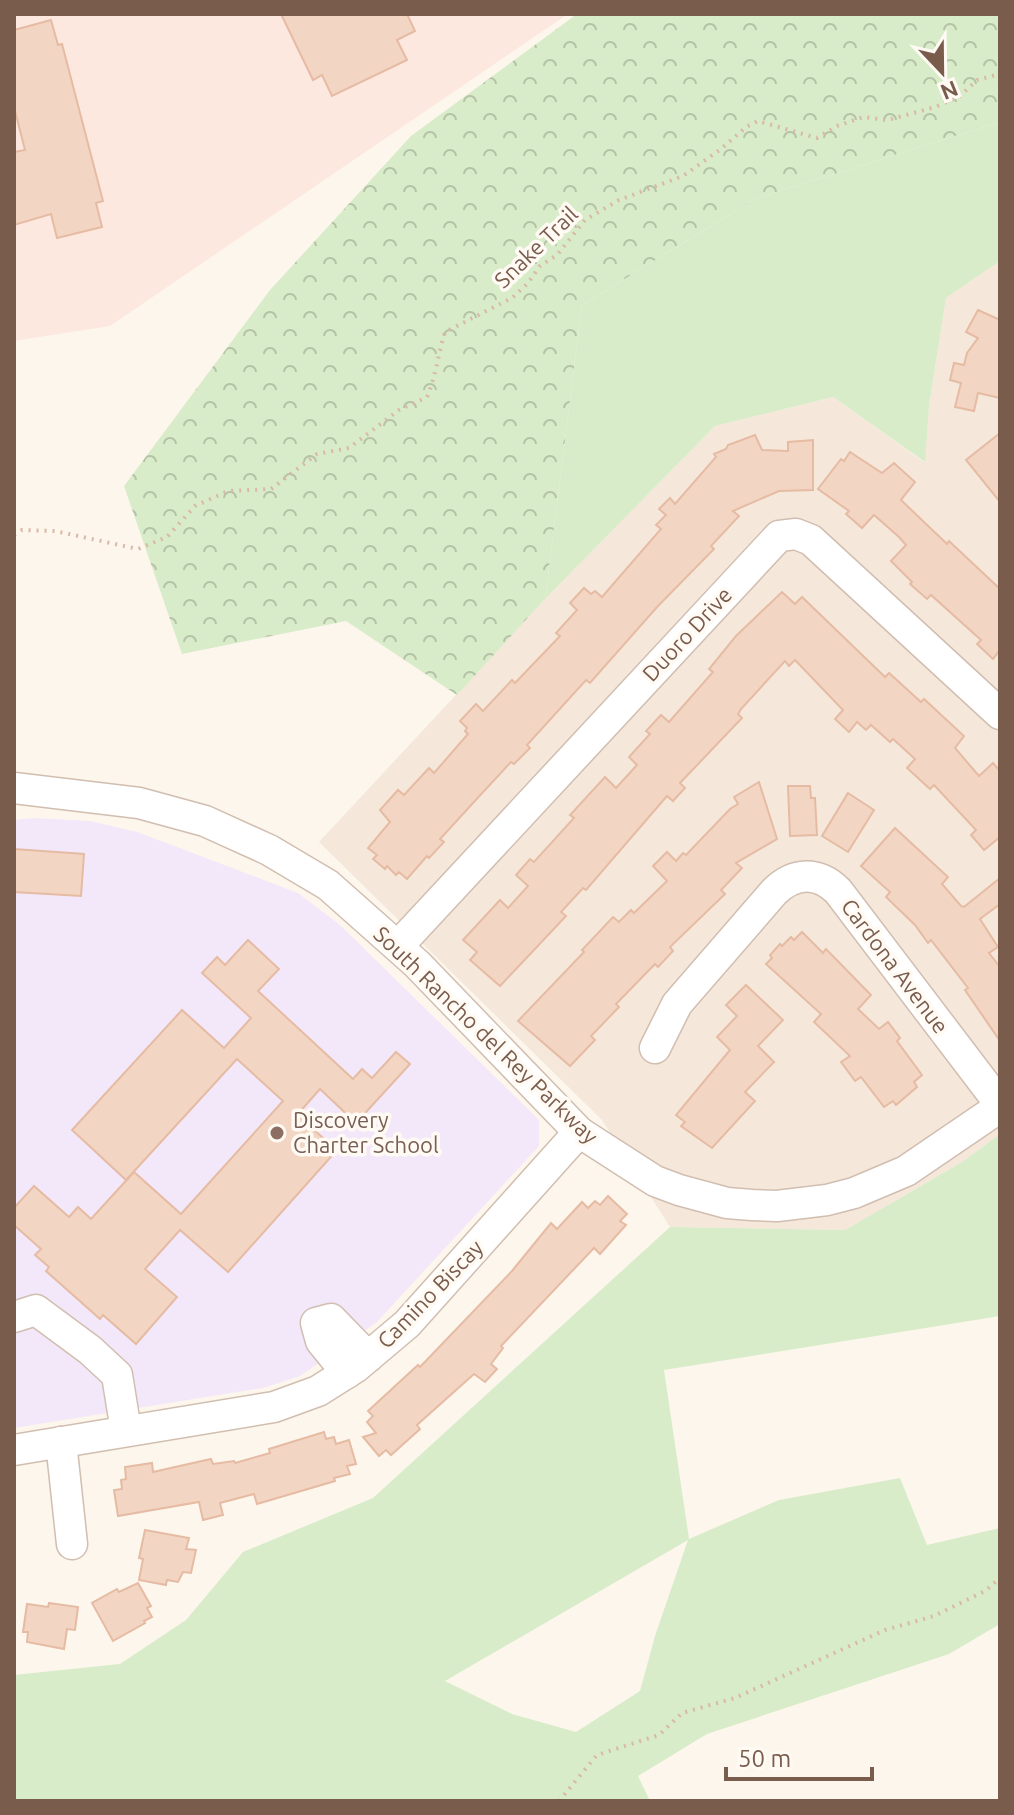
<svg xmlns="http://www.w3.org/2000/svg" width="1014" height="1815" viewBox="0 0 1014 1815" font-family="Ubuntu,sans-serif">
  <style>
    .residential { fill: #f5e8da }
    .commercial { fill: #fde8e0 }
    .education { fill: #f3e8fa }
    .grass { fill: #d8ecc9; fill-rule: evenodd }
    .forest { fill: url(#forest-crowns) }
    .building { fill: #f3d5c3; stroke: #e6bba3; stroke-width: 2 }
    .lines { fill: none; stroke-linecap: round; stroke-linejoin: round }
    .minor-casing { stroke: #d1beb0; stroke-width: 33 }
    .path { stroke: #d9b8a5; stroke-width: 4; stroke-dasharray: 2 6; stroke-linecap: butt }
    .minor { stroke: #fff; stroke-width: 30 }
    .education-dot { fill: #8d6e63; stroke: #fffaf3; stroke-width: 3 }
    .labels { text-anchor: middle; stroke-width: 7; stroke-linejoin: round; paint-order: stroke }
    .street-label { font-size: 22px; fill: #7a5c4d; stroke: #fffaf3 }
    .education-label { font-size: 22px; fill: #785e54; stroke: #fffaf3; text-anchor: start }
  </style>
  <defs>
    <pattern id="forest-crowns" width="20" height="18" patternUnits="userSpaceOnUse" patternTransform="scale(2)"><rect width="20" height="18" fill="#d8ecc9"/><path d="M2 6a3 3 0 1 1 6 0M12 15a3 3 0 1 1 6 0" fill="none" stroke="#b4c2a5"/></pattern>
  </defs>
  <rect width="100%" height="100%" fill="#fdf6ec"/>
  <polygon class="residential" points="1000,261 1000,1134 962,1162 845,1230 670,1227 602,1120 319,842 545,599 715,426 833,397 924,462 929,406 946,298"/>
  <polygon class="commercial" points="14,14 568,14 110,326 14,341"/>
  <polygon class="education" points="34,818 90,821 137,832 298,893 339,924 539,1120 539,1146 376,1323 300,1376 263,1388 14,1428 14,820"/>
  <g class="grass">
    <polygon points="1000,122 1000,261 946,298 929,406 925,462 833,397 715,426 545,599 582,305 755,199"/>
    <path d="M1000 1134V1316L664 1370 689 1539 779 1500 900 1478 927 1545 1000 1528V1624L949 1654 707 1734 638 1776 650 1801H14V1675L120 1664 186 1620 243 1552 373 1498 670 1227 845 1230 962 1162ZM688 1540 655 1636 640 1691 576 1732 512 1714 445 1681Z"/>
  </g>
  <polygon class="forest" points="577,14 1000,14 1000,122 755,199 582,305 545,599 457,695 346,621 182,654 124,486 270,290 411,136"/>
  <g class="building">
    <polygon points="281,14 407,14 415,31 397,40 407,60 332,96 322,75 313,80"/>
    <polygon points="51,20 58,45 62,44 103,201 96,203 102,227 57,238 51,214 14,225 14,152 25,150 14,107 14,30"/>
    <polygon points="978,310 1000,320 1000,398 978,393 974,411 955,407 961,383 950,380 954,363 964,365 967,353 978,338 966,332"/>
    <polygon points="1000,433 1000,502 966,460"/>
    <polygon points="755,435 762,450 788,451 788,442 813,440 813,490 779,491 733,511 739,516 711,546 714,549 658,606 590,683 586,680 527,745 530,748 514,764 511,762 473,803 440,839 444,842 429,858 427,856 407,879 399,872 396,875 387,866 385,869 373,859 377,855 368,848 390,822 380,810 398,790 404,795 429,768 434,773 468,734 465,731 467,728 460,721 476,704 483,711 512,680 515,683 560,636 556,633 577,610 570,603 584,588 591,594 595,591 602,597 661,529 656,525 666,515 659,509 670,498 675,504 716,457 714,454 726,449 728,445"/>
    <polygon points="850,452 882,473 894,463 915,482 901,500 947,544 949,541 1000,589 1000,650 993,659 977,644 981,640 931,595 927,599 910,584 912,582 891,561 906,545 899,537 874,515 862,528 846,514 849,511 818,489 841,459 844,461"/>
    <polygon points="782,592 795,604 802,597 885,677 889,673 921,702 924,699 964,736 955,748 979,776 993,763 1000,771 1000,837 984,850 971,835 976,830 934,785 930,789 907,768 915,759 893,739 890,742 871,725 866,730 857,722 849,732 835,719 843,710 795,660 789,666 785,661 741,709 738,714 742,718 680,783 685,788 673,801 667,796 586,890 583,888 561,912 566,916 500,986 470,960 477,952 463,940 500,900 508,908 528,886 516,875 530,859 534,862 574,818 570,815 605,777 616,788 637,765 629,757 650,734 646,731 661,715 669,722 713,672 709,669 736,636"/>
    <polygon points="759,782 777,839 736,863 742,868 721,890 725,894 670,947 673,951 658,967 655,964 616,1004 619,1007 591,1036 595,1040 570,1066 518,1021 584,952 582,950 613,917 619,922 631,910 634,913 667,881 653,866 667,852 676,861 683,853 686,855 730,809 738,804 734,797"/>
    <polygon points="788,786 810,786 811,798 815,798 817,835 790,836"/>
    <polygon points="848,793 874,810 848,852 822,836"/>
    <polygon points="895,828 948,877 942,884 961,906 964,907 1000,878 1000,904 980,919 998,947 989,953 1000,967 1000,1041 965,990 968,988 931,940 928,943 915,925 886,897 890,892 861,866"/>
    <polygon points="14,849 84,854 81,896 14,892"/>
    <polygon points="802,932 823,953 826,949 871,995 858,1009 879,1029 888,1022 900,1038 897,1041 922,1075 914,1082 917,1087 896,1105 893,1101 884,1107 861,1077 855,1081 841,1062 850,1056 814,1022 821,1014 766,964 772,958 770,955 780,944 782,946 791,937 794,940"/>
    <polygon points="248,940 279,969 258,991 353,1079 362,1069 372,1078 396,1052 410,1064 356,1123 320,1089 297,1115 337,1150 228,1272 180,1230 145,1269 177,1297 136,1344 103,1315 100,1319 46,1271 49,1267 35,1255 41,1249 14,1225 14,1208 34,1186 69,1217 78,1207 91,1219 134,1172 181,1214 283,1101 237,1059 126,1180 72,1130 182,1010 224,1048 251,1018 202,973 217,957 225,965"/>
    <polygon points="746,985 783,1020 758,1046 774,1062 745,1092 755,1101 712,1148 681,1126 685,1122 676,1115 730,1050 717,1037 737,1016 726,1005"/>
    <polygon points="608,1196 627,1214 620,1221 626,1225 600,1254 594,1248 501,1346 503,1348 491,1364 497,1369 485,1382 474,1374 417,1425 420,1429 391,1455 386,1450 379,1456 363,1437 376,1433 367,1422 373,1416 368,1411 418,1365 420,1367 512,1271 551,1223 557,1229 582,1202 588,1208 595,1201 600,1205"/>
    <polygon points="324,1432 326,1439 334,1437 336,1444 349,1440 356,1464 347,1466 350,1474 334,1478 335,1481 257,1504 254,1494 220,1503 223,1515 203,1520 199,1502 118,1516 114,1490 122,1489 121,1480 126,1479 125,1467 152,1463 153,1472 211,1459 213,1464 234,1461 235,1463 270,1453 269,1449"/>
    <polygon points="145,1530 189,1538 186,1549 196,1550 191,1573 183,1572 178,1582 167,1580 166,1585 139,1580 143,1559 139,1558"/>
    <polygon points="138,1583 151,1606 147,1608 152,1617 144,1621 145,1623 113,1641 92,1603 117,1589 119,1592"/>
    <polygon points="49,1603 78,1607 75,1630 67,1629 64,1649 27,1642 28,1632 23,1632 27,1604 48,1607"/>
  </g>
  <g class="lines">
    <defs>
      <g id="minor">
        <polyline points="14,788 139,803 205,821 269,850 328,885 417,964 579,1132 655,1181 679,1190 727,1203 752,1205 777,1206 827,1200 854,1193 906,1171 1000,1107"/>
        <polyline points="398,946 779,536 796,534 811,540 1000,714"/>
        <path d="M655 1048 677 1004 774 892C794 872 818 871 838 891L1000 1104"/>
        <polyline points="14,1317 36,1310 90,1350 117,1375 126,1431"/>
        <polyline points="347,1373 321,1341 316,1323 331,1319 368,1357"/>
        <polyline points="61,1442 72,1544"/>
        <polyline points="14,1450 274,1407 318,1391 356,1367 407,1324 579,1132"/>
      </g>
    </defs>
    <use href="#minor" class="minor-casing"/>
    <g class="path">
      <path d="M14 535 22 530 55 531 138 549 167 537 195 506 228 491 271 489 317 454 349 448 399 410 427 397C436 376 438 354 445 332L512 298 528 283 540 266 557 255 585 220 619 200 683 176 721 149 746 127 758 121 817 138 837 126 863 117 888 120 935 107 959 97 977 80 1000 74"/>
      <polyline points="559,1801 597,1755 659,1735 682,1713 735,1698 885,1630 934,1616 985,1591 1000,1578"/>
    </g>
    <use href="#minor" class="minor"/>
  </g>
  <circle class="education-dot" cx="277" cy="1133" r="8"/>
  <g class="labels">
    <g class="street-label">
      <text transform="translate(536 247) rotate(-44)" y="8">Snake Trail</text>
      <text transform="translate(687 634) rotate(-47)" y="8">Duoro Drive</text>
      <text transform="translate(895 966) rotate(53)" y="8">Cardona Avenue</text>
      <text transform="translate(486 1035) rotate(44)" y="8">South Rancho del Rey Parkway</text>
      <text transform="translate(430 1294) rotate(-46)" y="8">Camino Biscay</text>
    </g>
    <g class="education-label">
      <text x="293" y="1128">Discovery<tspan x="293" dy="25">Charter School</tspan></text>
    </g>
  </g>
  <rect width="1014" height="1815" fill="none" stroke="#7a5c4d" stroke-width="32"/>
  <g transform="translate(942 72) rotate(158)" stroke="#fffaf3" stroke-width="6" paint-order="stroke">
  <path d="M0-6L14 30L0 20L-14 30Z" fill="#7a5c4d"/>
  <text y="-12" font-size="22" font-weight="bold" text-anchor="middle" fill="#7a5c4d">N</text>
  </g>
  <path d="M726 1767v12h146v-12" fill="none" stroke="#7a5c4d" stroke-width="4"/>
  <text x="738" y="1767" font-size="24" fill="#7a5c4d" stroke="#fffaf3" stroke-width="6" paint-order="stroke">50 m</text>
</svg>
